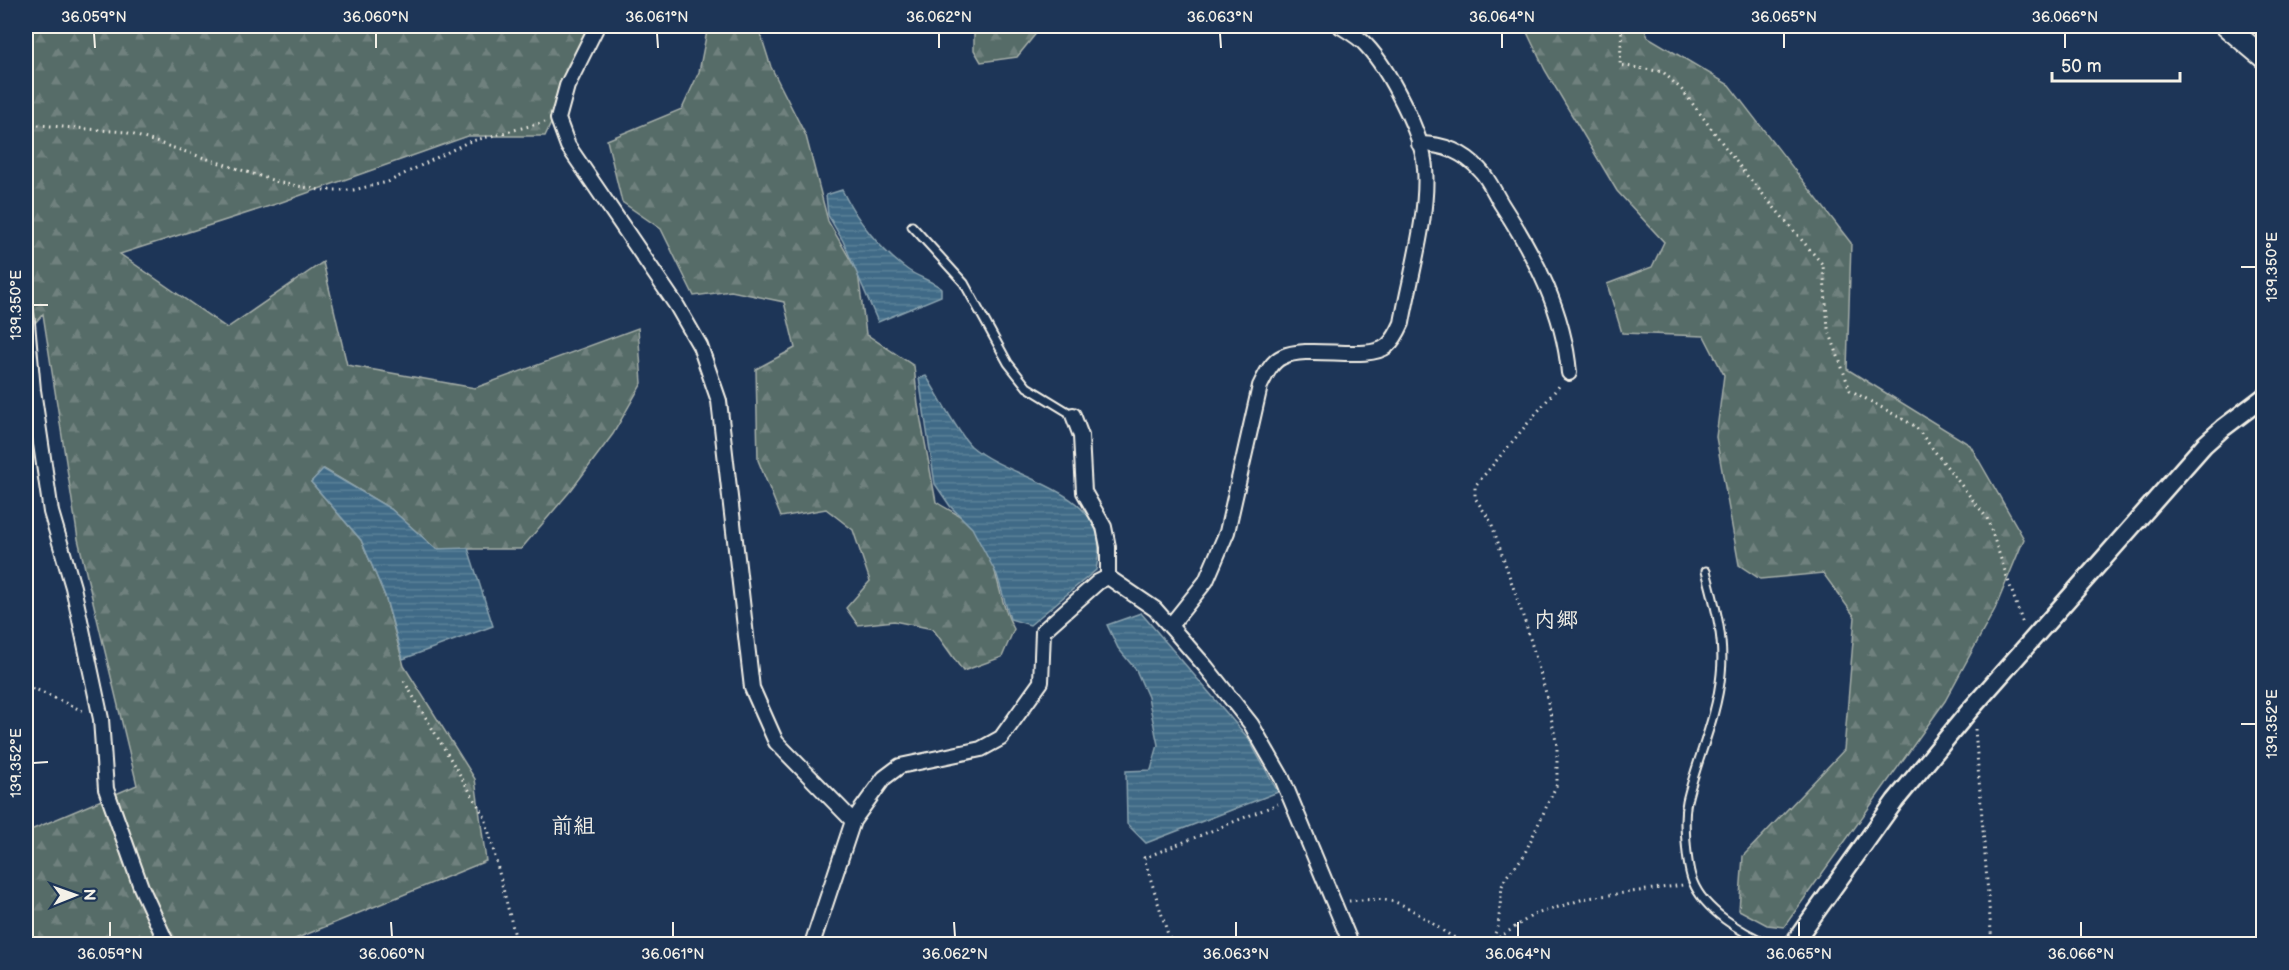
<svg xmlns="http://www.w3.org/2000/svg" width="2289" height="970" viewBox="0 0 2289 970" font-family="'Balsamiq Sans','Klee One',sans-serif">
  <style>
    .forest { fill: url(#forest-firs); stroke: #a5aea8; stroke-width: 1.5 }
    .water { fill: url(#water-rules); stroke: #88a1ae; stroke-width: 1.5 }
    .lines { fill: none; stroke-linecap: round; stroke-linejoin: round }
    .service-casing { stroke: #f4f1e8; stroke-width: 11 }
    .minor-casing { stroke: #f4f1e8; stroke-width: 18 }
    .tertiary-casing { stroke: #f4f1e8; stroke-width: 21 }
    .secondary-casing { stroke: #f4f1e8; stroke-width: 24 }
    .path { stroke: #f4f1e8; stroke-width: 3; stroke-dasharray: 1.5 4.5; stroke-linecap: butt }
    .service { stroke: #1d3557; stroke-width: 7 }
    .minor { stroke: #1d3557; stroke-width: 14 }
    .tertiary { stroke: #1d3557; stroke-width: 16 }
    .secondary { stroke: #1d3557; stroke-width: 20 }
    .ticks { fill: none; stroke: #f4f1e8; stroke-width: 2 }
    .labels { text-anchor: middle; stroke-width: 4.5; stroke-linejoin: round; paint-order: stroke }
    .neighbourhood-label { font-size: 22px; font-weight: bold; fill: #f4f1e8; stroke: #1d3557 }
    .neatline { fill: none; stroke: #f4f1e8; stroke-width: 2 }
    .ticks-label { font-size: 15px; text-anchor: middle; fill: #f4f1e8 }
  </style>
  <defs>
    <pattern id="forest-firs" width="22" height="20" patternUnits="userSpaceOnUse" patternTransform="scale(1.5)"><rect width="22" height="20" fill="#566c68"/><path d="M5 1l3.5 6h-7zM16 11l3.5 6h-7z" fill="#6f817e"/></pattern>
    <pattern id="water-rules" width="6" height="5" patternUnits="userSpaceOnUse" patternTransform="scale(1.5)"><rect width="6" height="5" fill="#406b87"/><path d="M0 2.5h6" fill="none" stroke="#5c8198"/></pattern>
  </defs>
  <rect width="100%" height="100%" fill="#1d3557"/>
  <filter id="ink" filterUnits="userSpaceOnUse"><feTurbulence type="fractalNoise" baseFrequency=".0167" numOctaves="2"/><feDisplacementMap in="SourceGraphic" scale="12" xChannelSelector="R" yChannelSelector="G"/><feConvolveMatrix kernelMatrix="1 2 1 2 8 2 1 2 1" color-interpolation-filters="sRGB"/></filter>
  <g filter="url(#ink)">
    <g class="forest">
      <polygon points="26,26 597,26 545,136 468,136 279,203 120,254 227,328 323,262 347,365 475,388 638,328 642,383 613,434 572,489 521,549 436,549 391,509 324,469 311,482 361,540 385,596 404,666 475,779 486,861 283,944 26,944 26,832 137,785 78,539 43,314 26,333"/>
      <path d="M708 26H758L771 67 806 136 828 221 858 273 866 334 914 366 918 405 936 502C948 510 971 520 979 532 998 561 997 599 1014 629L1002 657 963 671 933 629 894 621 858 625 846 608 870 581 853 530 826 509 781 517 758 460 756 369 795 348 784 302 731 291 694 296 661 229 622 202 607 140 682 109 699 72Z"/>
      <polygon points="980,26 1042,26 1017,57 981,62 974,50 974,31"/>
      <polygon points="1524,26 1643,26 1648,37 1729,85 1851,243 1847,369 1970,445 2024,539 1995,609 1945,701 1784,927 1767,925 1739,910 1743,856 1844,750 1855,617 1823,573 1760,579 1739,565 1716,437 1724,375 1704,336 1622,333 1607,284 1652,267 1664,242 1617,191 1545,70"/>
    </g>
    <g class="water">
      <path d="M842 190C856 219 881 251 908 270 918 277 930 280 941 288V296L878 322 843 241 828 215 826 195Z"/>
      <path d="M926 376C938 394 957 432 971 446 1006 477 1088 486 1098 538 1100 548 1098 560 1096 570L1030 625 1010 619 997 575 972 528 950 506 935 484 919 378Z"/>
      <polygon points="323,469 391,509 436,549 468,548 493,626 403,659 385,596 361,540 311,482"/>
      <polygon points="1141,613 1248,738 1278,792 1146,843 1127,824 1126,771 1151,770 1158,745 1148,697 1136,670 1118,648 1107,625"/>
    </g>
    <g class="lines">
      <defs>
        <g id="service">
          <polyline points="912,226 964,283 1008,363 1027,387 1073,415"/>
          <path d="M1706 571C1715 605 1725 639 1721 674 1717 718 1697 758 1687 801 1684 815 1685 828 1686 842 1687 855 1688 870 1693 882 1704 910 1742 933 1769 944"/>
        </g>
        <g id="minor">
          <polyline points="597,26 567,86 558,119 568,146 677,306 700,346 719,401 752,688 776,742 853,821"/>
          <path d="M1419 144C1442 144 1464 152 1480 170 1489 179 1495 194 1502 205 1535 256 1564 312 1569 373"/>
          <polyline points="26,312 33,390 51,512 73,587 101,719 106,789 141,887 167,944"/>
          <polyline points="1073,415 1081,436 1084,492 1104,527 1108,547 1108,577"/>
          <polyline points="1108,577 1155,609 1206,667 1251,724 1282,778 1351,944"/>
          <path d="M1170 626 1206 581 1227 532 1260 386C1265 376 1271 362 1282 357 1308 344 1367 362 1387 346 1394 340 1398 332 1402 323 1410 277 1429 214 1425 168 1423 135 1388 68 1366 45 1359 37 1348 31 1340 26"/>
          <polyline points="812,944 853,821 884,778 900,766 981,749 1001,738 1041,682 1043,631 1098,582 1108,577"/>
        </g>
        <polyline id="tertiary" points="1793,944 1895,801 1970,710 2204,445 2223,428 2264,397"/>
        <polyline id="secondary" points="2226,26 2264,58"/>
      </defs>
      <use href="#service" class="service-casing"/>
      <use href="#minor" class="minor-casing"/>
      <use href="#tertiary" class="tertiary-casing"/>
      <use href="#secondary" class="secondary-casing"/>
      <g class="path">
        <polyline points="1622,26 1620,65 1663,72 1683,91 1744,172 1823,265 1828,328 1850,390 1915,426 1987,518 2023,624"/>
        <polyline points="26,124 125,132 281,183 320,190 353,190 388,182 468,142 545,122"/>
        <polyline points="404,681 485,817 517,944"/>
        <polyline points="26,688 35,689 85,712"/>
        <polyline points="1975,729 1992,944"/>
        <path d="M1349 901C1361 900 1379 898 1391 901 1417 907 1441 935 1469 944"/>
        <polyline points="1494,941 1533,915 1587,898 1683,885"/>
        <polyline points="1171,944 1144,858 1278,804"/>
        <polyline points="1490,944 1498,927 1502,886 1506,877 1523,857 1557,784 1557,746 1546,693 1527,628 1491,522 1475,498 1475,486 1560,385"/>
      </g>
      <use href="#service" class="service"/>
      <use href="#minor" class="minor"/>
      <use href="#tertiary" class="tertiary"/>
      <use href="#secondary" class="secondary"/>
    </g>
  </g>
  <path class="ticks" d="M94 33 95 48M376 33V48M657 33 658 48M939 33V48M1220 33 1221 48M1502 33V48M1784 33V48M2065 33V48M2241 267H2256M33 305H48M2241 724H2256M33 763 48 762M110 922V937M391 922 392 937M673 922V937M954 922 955 937M1236 922V937M1518 922V937M1799 922V937M2081 922V937"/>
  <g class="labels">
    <g class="neighbourhood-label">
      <text x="1556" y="627">内郷</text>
      <text x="573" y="833">前組</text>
    </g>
  </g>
  <rect width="2289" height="970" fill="none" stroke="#1d3557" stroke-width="66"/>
  <g transform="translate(75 895) rotate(89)" stroke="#1d3557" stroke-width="4.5" paint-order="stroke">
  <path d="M0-4.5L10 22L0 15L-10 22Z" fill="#f4f1e8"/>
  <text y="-9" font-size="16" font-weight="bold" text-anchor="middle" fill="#f4f1e8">N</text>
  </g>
  <path d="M2052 72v9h128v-9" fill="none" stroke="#f4f1e8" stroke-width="3"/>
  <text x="2061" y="72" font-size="18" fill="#f4f1e8" stroke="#1d3557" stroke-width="4.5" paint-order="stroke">50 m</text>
  <rect x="33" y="33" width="2223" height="904" class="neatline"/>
  <g class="ticks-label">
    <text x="94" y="22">36.059°N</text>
    <text x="376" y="22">36.060°N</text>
    <text x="657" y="22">36.061°N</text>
    <text x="939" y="22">36.062°N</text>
    <text x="1220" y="22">36.063°N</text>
    <text x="1502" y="22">36.064°N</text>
    <text x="1784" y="22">36.065°N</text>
    <text x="2065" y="22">36.066°N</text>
    <text transform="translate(2272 267) rotate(-90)" y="5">139.350°E</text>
    <text transform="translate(16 305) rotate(-90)" y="5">139.350°E</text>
    <text transform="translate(2272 724) rotate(-90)" y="5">139.352°E</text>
    <text transform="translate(16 763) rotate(-90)" y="5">139.352°E</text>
    <text x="110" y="959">36.059°N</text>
    <text x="392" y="959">36.060°N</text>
    <text x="673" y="959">36.061°N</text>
    <text x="955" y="959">36.062°N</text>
    <text x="1236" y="959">36.063°N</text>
    <text x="1518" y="959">36.064°N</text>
    <text x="1799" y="959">36.065°N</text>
    <text x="2081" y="959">36.066°N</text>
  </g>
</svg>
